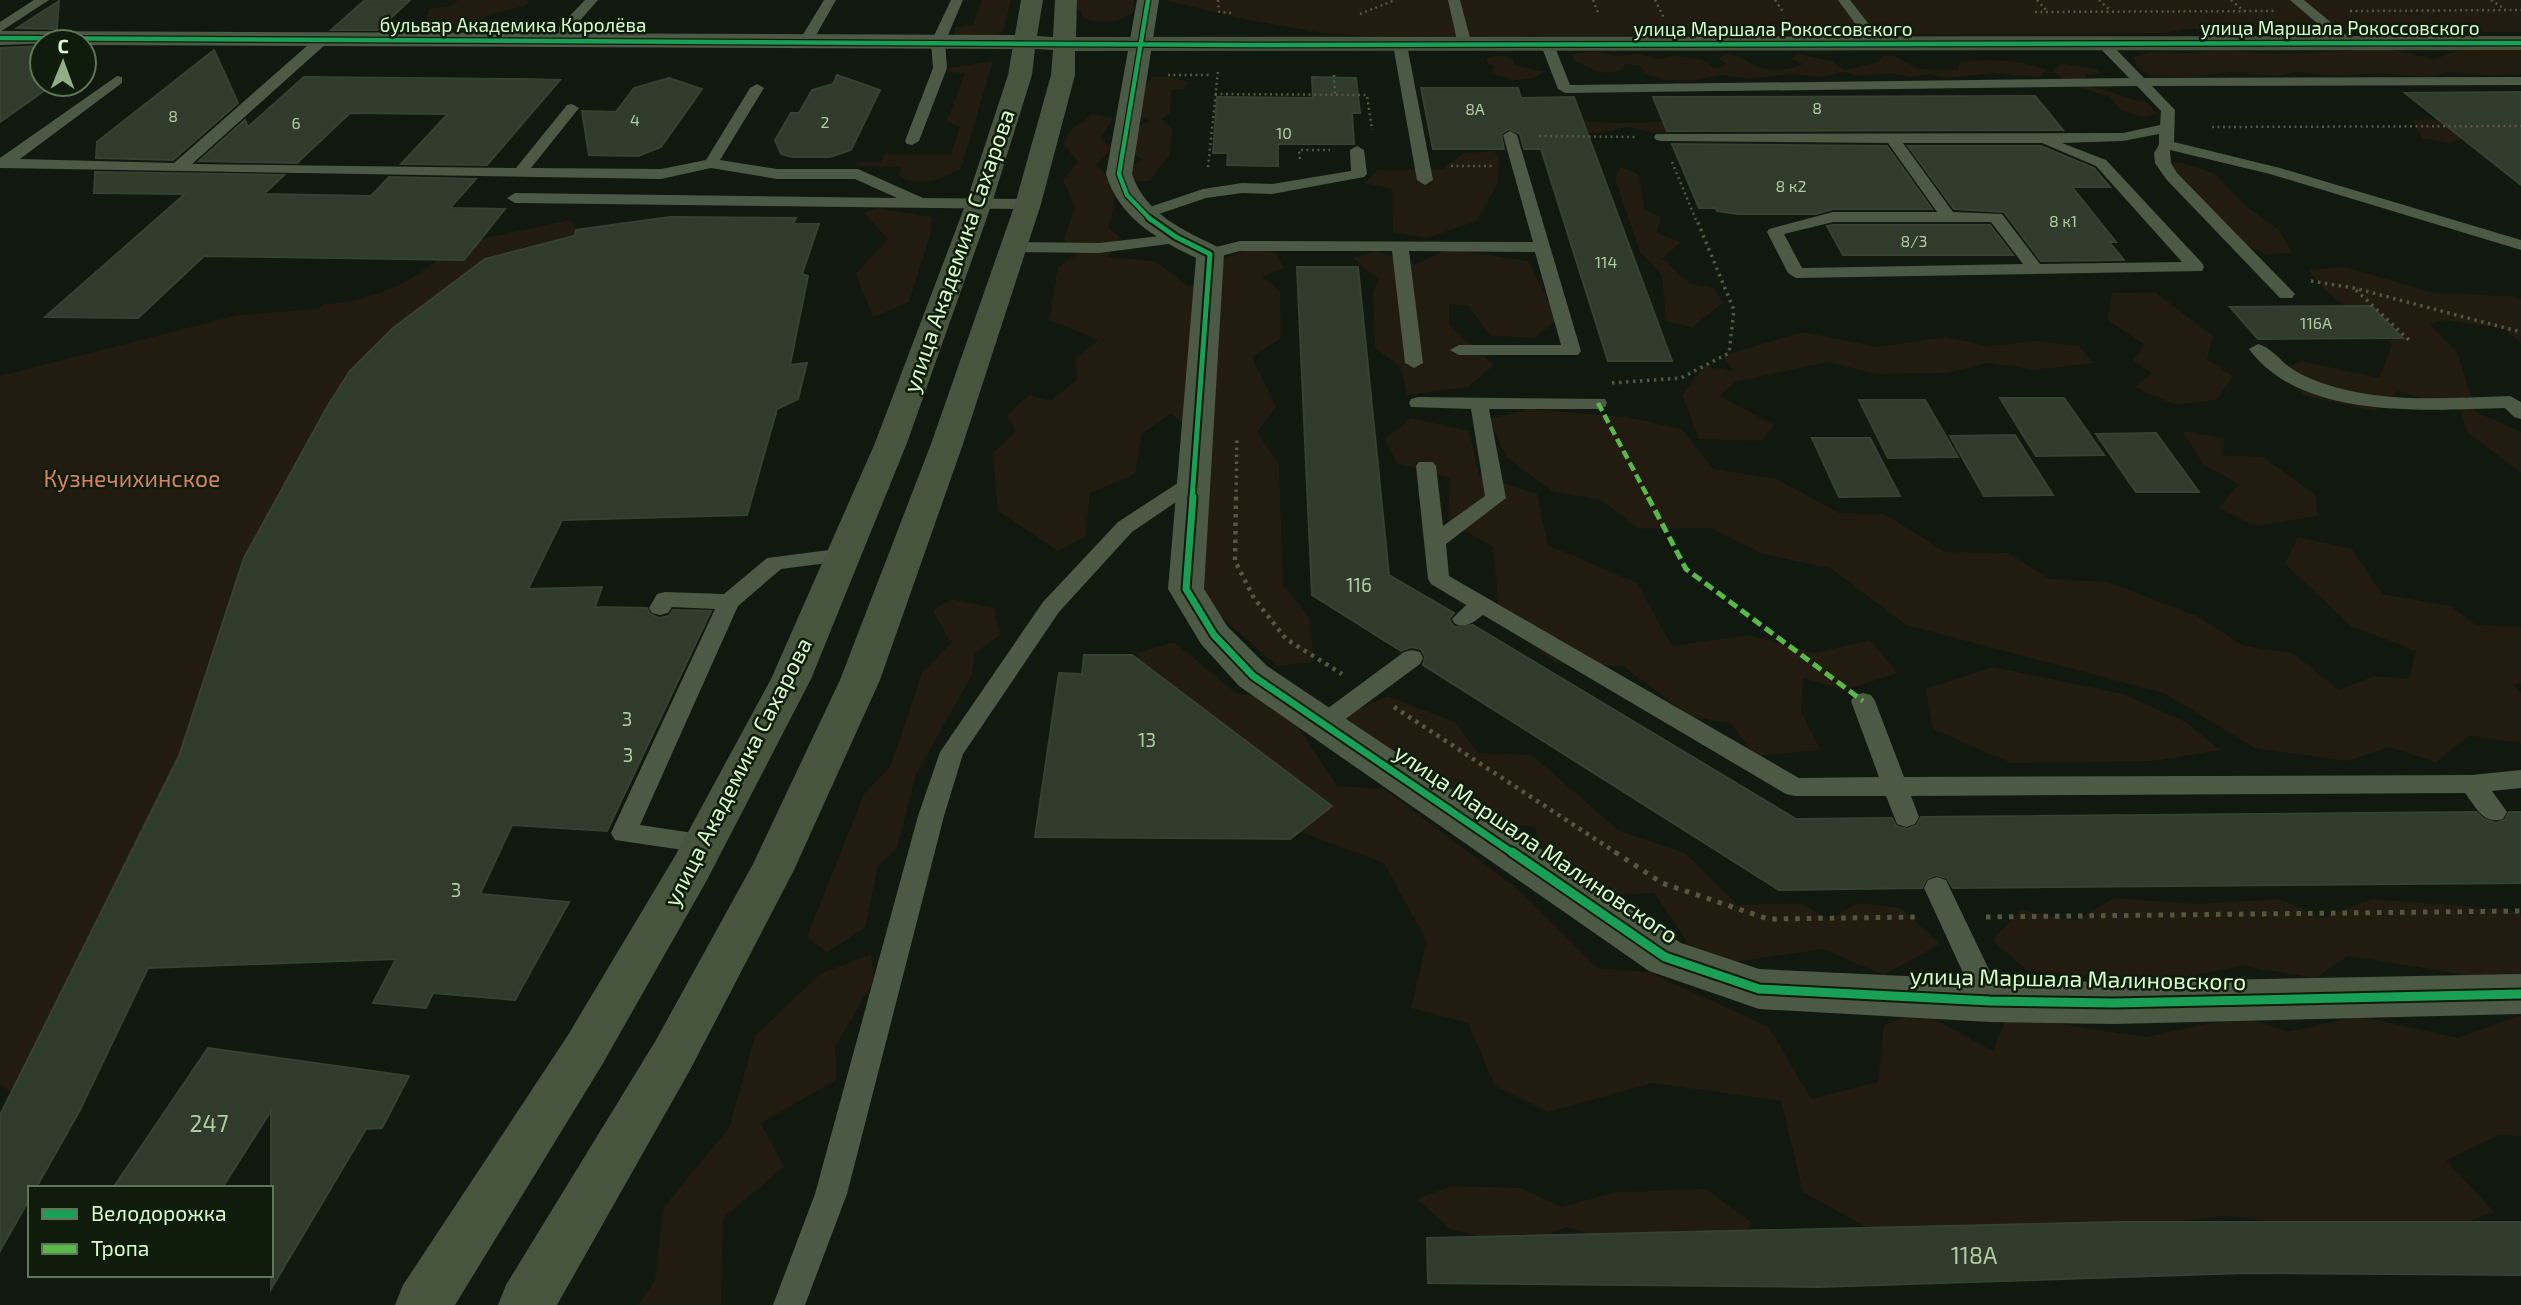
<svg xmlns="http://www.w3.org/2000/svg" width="2521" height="1305" viewBox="0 0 2521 1305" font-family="'Exo 2',sans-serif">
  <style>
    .green { fill: #221b0f }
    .building { fill: #303b2c; stroke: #354231; stroke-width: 2 }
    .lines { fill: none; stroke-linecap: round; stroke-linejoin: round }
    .path-far3 { stroke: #545640; stroke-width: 2.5; stroke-dasharray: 2 3.5; stroke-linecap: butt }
    .path-far2 { stroke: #545640; stroke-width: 3.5; stroke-dasharray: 2.5 4.5; stroke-linecap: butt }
    .path-far1 { stroke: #545640; stroke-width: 4.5; stroke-dasharray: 3.5 5; stroke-linecap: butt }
    .path { stroke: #545640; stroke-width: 5; stroke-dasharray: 4.5 7; stroke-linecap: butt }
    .lane { fill: #4c5944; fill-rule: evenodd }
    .street { fill: #4c5944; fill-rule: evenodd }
    .secondary { fill: #47543e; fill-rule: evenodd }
    .quiet-far1 { stroke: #58b947; stroke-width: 4.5; stroke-dasharray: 9 4.5; stroke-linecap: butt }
    .quiet { stroke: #58b947; stroke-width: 5; stroke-dasharray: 10 5; stroke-linecap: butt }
    .cycleway-far3-casing { stroke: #0f1c0b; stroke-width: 7 }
    .cycleway-far2-casing { stroke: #0f1c0b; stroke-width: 9 }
    .cycleway-far1-casing { stroke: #0f1c0b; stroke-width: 11 }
    .cycleway-casing { stroke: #0f1c0b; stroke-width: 13 }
    .cycleway-far3 { stroke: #1a9f57; stroke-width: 4.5 }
    .cycleway-far2 { stroke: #1a9f57; stroke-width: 5 }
    .cycleway-far1 { stroke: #1a9f57; stroke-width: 7 }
    .cycleway { stroke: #1a9f57; stroke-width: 9 }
    .labels { text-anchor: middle; stroke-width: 5; stroke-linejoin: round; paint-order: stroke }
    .far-number-label { font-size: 16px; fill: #aecda0 }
    .far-street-label { font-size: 19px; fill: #d8fec7; stroke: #0f1c0b }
    .number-label { font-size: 19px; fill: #aecda0 }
    .street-label { font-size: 23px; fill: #d8fec7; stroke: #0f1c0b }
    .park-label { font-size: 23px; fill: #da8357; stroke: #0f1c0b }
    .near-number-label { font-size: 23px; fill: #aecda0 }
  </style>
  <rect width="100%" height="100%" fill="#11180f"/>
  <g class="green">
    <polygon points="458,0 530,0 524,6 486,16 474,35 431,34 440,29 438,20 426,21 429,9 451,6"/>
    <path d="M982 0H1011L1003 32C988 39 970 41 954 34L956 27 973 24Z"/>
    <path d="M1072 0H1134L1133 12C1119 24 1100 24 1083 18L1080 10H1075Z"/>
    <polygon points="1163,0 2521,0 2521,32 2369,32 2347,29 2187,29 2165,33 2056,34 1374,36 1322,33 1249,20"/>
    <polygon points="2495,46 2521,49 2521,74 2497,76 2449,72 2432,77 2377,73 2341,76 2295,72 2276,76 2231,72 2191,77 2152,76 2137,67 2134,57 2151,52 2189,53 2224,50 2276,54 2389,49 2435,59 2459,50"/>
    <path d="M1595 51 1616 56 1638 54 1658 59 1674 56 1701 59 1717 69 1727 64 1718 59 1725 54C1743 56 1738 57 1752 64 1767 72 1788 71 1803 64L1791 59 1798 54 1832 61 1845 70 1878 62 1882 56 1892 55 1919 69 1958 70 1960 62C1988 59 2020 59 2047 70L2039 77 1994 73 1946 78 1930 74 1910 77 1891 73 1858 76 1843 72 1821 77 1789 74 1751 79 1721 75 1691 81 1665 80 1645 74 1641 66 1625 64 1621 71 1602 73 1574 61 1572 54Z"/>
    <path d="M1495 55 1512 58 1514 65 1545 72C1527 83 1510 82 1492 72L1495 66 1488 64 1486 59Z"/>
    <path d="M993 61 961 169C941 179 919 190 899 175L901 167 855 166 858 162H881L885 154H951L960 127 947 121 965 73 947 72 949 68Z"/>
    <path d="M2060 63 2096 69 2101 73 2085 75 2086 86C2109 88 2125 100 2147 102L2156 113 2145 118 2121 110 2110 97 2065 82 2054 71Z"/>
    <polygon points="1152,77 1171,77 1188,82 1184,89 1171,90 1170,114 1161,119 1172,129 1169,155 1150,181 1130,182 1129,167 1143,160 1132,153 1133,129 1149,121 1136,113 1140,93"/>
    <path d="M1093 114 1114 118 1100 138 1112 148 1096 165C1117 183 1118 203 1108 227L1120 237 1108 257 1155 261 1188 286 1212 282 1216 262 1250 249 1276 253 1284 268 1262 277 1280 291 1281 338 1252 357 1276 407 1257 432 1279 465 1283 585 1310 618 1314 662 1277 666 1204 602 1199 538 1208 442 1171 414 1142 433 1135 474 1090 493 1085 537 1058 551 998 511 993 453 1016 431 1007 415 1029 395 1051 401 1078 379 1075 358 1099 340 1049 320 1058 267 1079 253 1064 239 1075 207 1063 180 1078 162 1063 144 1071 130Z"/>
    <polygon points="2444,119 2479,134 2450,143 2422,138 2413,120"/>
    <polygon points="1558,121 1628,123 1683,121 1702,124 1692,132 1654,133 1628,127 1598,133 1548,131"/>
    <polygon points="1493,151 1499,157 1498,182 1477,221 1427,238 1393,232 1392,189 1365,183 1378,170 1443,169 1464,153"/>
    <polygon points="2179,162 2214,173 2247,207 2279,230 2292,253 2266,255 2212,227 2211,209 2173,188 2170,164"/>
    <polygon points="1620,167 1639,174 1644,209 1660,217 1657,233 1681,242 1662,259 1691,284 1714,288 1723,303 1692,327 1666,321 1662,275 1640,252 1615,179"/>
    <polygon points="877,208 932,217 930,236 909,302 873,317 856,274 888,239 864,213"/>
    <path d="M570 220 576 230 574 236 393 328 350 371 325 431 305 446 291 473 296 496 253 572 233 590 210 659 219 681 196 703 180 752 188 768 13 1094 0 1084V376L238 315 318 309 324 304C377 302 423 277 460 240L481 239Z"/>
    <polygon points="1448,249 1528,261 1558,319 1535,338 1491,336 1468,306 1449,304 1449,325 1494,365 1468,387 1407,395 1401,367 1375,348 1373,292 1379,280 1353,258 1376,251 1416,265"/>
    <polygon points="2345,267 2434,293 2511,296 2521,299 2521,343 2504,329 2445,320 2429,324 2457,351 2476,412 2521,432 2521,473 2467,432 2461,411 2398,391 2375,411 2306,396 2273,373 2301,361 2379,378 2392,344 2325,290 2308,270"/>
    <polygon points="2155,292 2213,336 2207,359 2233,376 2216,400 2175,405 2135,387 2152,373 2133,360 2145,345 2108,320 2112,293"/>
    <polygon points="1802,332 1878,347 1945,337 1989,346 2036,341 2079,346 2093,363 2035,370 1988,363 1946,373 1876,374 1828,362 1735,382 1720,396 1774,425 1762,441 1699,439 1682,395 1704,366 1733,371 1723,356"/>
    <polygon points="1529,409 1627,417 1682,429 1713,469 1777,479 1839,513 1885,514 1945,552 2008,553 2050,579 2108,582 2197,616 2244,646 2293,653 2339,690 2374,676 2409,679 2416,651 2351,626 2285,564 2298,537 2352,549 2382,594 2450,606 2476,625 2521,626 2521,684 2513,684 2521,693 2521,743 2469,736 2436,762 2389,747 2347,761 2255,748 2164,693 1906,625 1830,568 1763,554 1710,528 1639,529 1601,500 1554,492 1506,457 1489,419"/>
    <polygon points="1411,418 1469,431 1479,475 1537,494 1548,545 1637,583 1672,646 1748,635 1815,653 1870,640 1898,673 1845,690 1803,678 1801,711 1820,750 1755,756 1731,723 1691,717 1623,666 1556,663 1500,621 1493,547 1448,521 1450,478 1397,463 1385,439"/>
    <polygon points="2182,431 2224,438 2222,455 2263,457 2315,495 2318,516 2255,526 2219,508 2239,484 2204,465"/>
    <polygon points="951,599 994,608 1000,635 975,653 971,677 916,774 897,848 878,866 865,928 827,952 807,937 864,794 890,767 922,673 951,643 933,611"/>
    <polygon points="1174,642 1236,693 1281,701 1337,786 1384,789 1519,890 1597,968 1649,972 1769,1027 1811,1099 1878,1082 1884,1025 1919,1011 1993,1051 2007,1016 2146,1037 2242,1016 2288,1032 2359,1016 2458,1038 2521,1015 2521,1136 2499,1135 2446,1160 2494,1212 2421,1238 2227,1216 1905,1249 1803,1192 1781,1101 1653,1083 1548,1112 1495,1086 1468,1023 1411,1008 1427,941 1384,863 1282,825 1130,710 1138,653"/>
    <polygon points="1993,667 2123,694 2186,722 2220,750 2155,761 2011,763 1933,729 1926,689"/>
    <polygon points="1387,696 1455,722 1478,753 1532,755 1619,831 1685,853 1738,905 1800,903 1830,920 1857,903 1901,908 1940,944 1884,975 1823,949 1727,963 1694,952 1654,893 1596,896 1545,872 1535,827 1437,814 1349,755 1346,715"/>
    <polygon points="2113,898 2194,904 2281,899 2321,918 2372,899 2508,909 2521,915 2521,977 2498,980 2348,956 2315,978 2241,966 2160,982 2028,971 1992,940 2021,910 2076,921"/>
    <polygon points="871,954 874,980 835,1047 836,1080 761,1123 784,1167 723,1218 721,1305 638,1305 655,1281 664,1207 729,1128 755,1036 820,974"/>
    <polygon points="1451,1186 1521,1188 1562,1207 1616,1192 1706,1189 1752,1223 1734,1251 1644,1252 1567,1227 1518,1246 1450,1229 1417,1199"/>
  </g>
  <g class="building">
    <polygon points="365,0 410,0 378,30 331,30"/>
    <polygon points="59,1 57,29 17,28"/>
    <polygon points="42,46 42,84 51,86 0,122 0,48"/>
    <polygon points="214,50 238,103 173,160 96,158 97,142"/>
    <polygon points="837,75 880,90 851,150 830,157 792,157 781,154 775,140 791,113 799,113 812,90 833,84"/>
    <polygon points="304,77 521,79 560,80 487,165 401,164 448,114 350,113 297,163 199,161 245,120 248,127"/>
    <polygon points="1312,77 1356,78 1360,113 1352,113 1354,144 1278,144 1278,166 1227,165 1228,153 1213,153 1217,97 1313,98"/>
    <polygon points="669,78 702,89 661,147 638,156 589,155 582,111 616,112 634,88"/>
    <polygon points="1421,88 1518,88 1521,98 1574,97 1672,361 1608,361 1541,149 1524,149 1520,134 1509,129 1501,134 1504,149 1433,149"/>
    <polygon points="2521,92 2521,185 2405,93"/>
    <polygon points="2035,96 2063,130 1667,131 1653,97"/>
    <polygon points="1672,144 1887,146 1932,209 1833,209 1816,214 1738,214 1717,211 1716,208 1699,208"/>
    <polygon points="1908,146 2041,146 2094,168 2110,187 2072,187 2116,242 2109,242 2124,260 2041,261 2004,212 1954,209"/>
    <polygon points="95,172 284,175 264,194 371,196 389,177 476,179 450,208 505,209 464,260 204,256 138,318 45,317 185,194 94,193"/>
    <polygon points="670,217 796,218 793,224 819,224 802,274 808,276 790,365 807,363 798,399 777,409 747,515 562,520 528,589 602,587 595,607 647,608 650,614 659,618 669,616 673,610 711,611 607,831 512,825 480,894 569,902 515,1000 433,993 426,1008 373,1003 396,959 148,968 80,1110 36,1188 30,1188 30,1198 0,1251 0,1115 179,756 244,558 327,407 350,371 393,328 485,259 574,236 576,230"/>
    <polygon points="1833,225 1990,225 2013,255 1843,255 1827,226"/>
    <polygon points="1297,267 1358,267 1389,575 1454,613 1449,619 1454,627 1473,625 1796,819 1892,818 1896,826 1907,829 1917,825 1921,817 2476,812 2484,819 2496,823 2505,820 2509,812 2521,812 2521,883 1953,888 1947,878 1936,875 1926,879 1922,888 1779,890 1423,665 1425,657 1421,649 1411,647 1401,651 1312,595"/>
    <polygon points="2371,306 2403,338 2258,339 2230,307"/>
    <polygon points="2000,398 2064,398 2104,455 2036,456"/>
    <polygon points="1859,400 1925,400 1958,457 1888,458"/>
    <polygon points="2156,433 2199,492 2136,492 2096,434"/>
    <polygon points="2015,435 2053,495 1984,496 1950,436"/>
    <polygon points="1812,438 1870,438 1900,496 1839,497"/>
    <polygon points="1084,655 1132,655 1332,806 1290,839 1035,837 1059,673 1082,674"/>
    <polygon points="208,1048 409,1076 382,1128 366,1129 271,1289 271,1111 222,1188 113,1188"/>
    <polygon points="2119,1222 2521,1222 2521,1275 2246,1273 1818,1287 1428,1283 1427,1238"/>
  </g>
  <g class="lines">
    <g class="path-far3">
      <polyline points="1218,0 1219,12 1231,13"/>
      <polyline points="1593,0 1599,15"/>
      <polyline points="1655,0 1664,18"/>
      <polyline points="1775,0 1784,13"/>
      <polyline points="2037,0 2048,12"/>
      <polyline points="2099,0 2111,11"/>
      <polyline points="2231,0 2244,11"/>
      <polyline points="2491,0 2505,9"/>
      <polyline points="2350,11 2521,10"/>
      <polyline points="2035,12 2275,11"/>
      <polyline points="1360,14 1395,0"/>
      <polyline points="1168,75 1209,75"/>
      <polyline points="1334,75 1335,95"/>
      <polyline points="1215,94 1367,95 1372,130"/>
      <polyline points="2212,127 2521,126"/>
      <polyline points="1539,136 1638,137"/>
      <polyline points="1300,159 1299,150 1330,150"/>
      <polyline points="1672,162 1696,220"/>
      <polyline points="1451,166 1492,166"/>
      <polyline points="1208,167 1218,71"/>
    </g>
    <g class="path-far2">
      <polyline points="2311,281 2354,288 2521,332"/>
      <polyline points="2356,290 2409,340"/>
      <polyline points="1612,383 1681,378 1729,353 1734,310 1696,218"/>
      <polyline points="1236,499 1237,436"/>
    </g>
    <g class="path-far1">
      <polyline points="1236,497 1235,561 1254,598 1286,639 1342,674"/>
      <polyline points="1394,707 1618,854"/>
    </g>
    <g class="path">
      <polyline points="1615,852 1662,883 1768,919 1915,917"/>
      <polyline points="1986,917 2521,911"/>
    </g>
    <g class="lane">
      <polygon points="34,0 49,0 0,32 0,22"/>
      <polygon points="585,0 598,0 569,33 559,33 559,27"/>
      <polygon points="824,0 836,0 811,44 801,44 799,41"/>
      <polygon points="951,0 963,0 945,42 947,68 919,141 912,145 907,144 905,141 933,68 931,42"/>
      <polygon points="1448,0 1460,0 1472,45 1470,48 1465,49 1458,45"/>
      <polygon points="1838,0 1850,0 1885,45 1883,48 1873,48"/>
      <polygon points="2290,0 2304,0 2357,44 2350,48 2345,47"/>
      <polygon points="322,36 327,37 327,43 192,164 516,168 567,105 572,104 579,108 531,168 661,169 706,160 750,88 757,84 764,88 720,160 777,169 858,169 923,198 1028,199 1036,204 1028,209 515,203 507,198 515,193 897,198 855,179 777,179 711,168 661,179 0,168 0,158 117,76 122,77 122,83 20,159 174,163 317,37"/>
      <path d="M2103 40 2108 41 2144 78 2521 77V85L2152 86 2175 110 2174 142 2280 168 2521 240V250L2270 174 2170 150 2171 163 2177 173 2295 294 2292 298H2280L2166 179 2155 163 2154 153 2159 145V134L2123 141 2062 143 2106 160 2202 263 2204 267 2202 271 1796 278 1788 273 1767 232 1769 229 1833 212H1937L1888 143 1661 141 1656 140 1654 137 1656 134 2123 133 2160 125 2161 111 2137 86 1565 93 1558 89 1541 45 1548 41 1553 42 1570 85 2129 78 2096 44ZM1903 143H2042L2096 166 2182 262 2040 264 2002 214 1953 212ZM1833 222H1991L2023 264 1802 268 1784 234Z"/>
      <polygon points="1400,41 1407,45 1433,180 1425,185 1417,180 1393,45"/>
      <polygon points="1510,131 1517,135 1581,351 1578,355 1459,355 1450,350 1459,345 1561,345 1535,252 1409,251 1423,363 1414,368 1405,363 1392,251 1240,251 1210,259 1202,254 1204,250 1240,241 1533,242 1503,135"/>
      <polygon points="1357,146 1364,150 1367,174 1364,177 1272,194 1242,193 1206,198 1144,219 1136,214 1138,211 1203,189 1242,183 1272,184 1351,171 1350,150"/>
      <polygon points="1178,234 1184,236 1186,239 1184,242 1099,253 1013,252 1005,247 1013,242 1099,243"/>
      <path d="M2258 344C2270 347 2278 358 2288 366 2297 373 2311 379 2322 383 2382 404 2447 398 2510 396L2521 402V419L2514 417 2505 408C2427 410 2302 421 2249 349Z"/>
      <path d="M1418 397 1605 399 1607 403 1605 407 1598 409H1489L1506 498 1446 544 1449 576 1799 778 1879 777 1851 701 1855 695 1863 693 1871 695 1875 701 1904 777 2472 775 2521 770V788L2492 791 2507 812 2503 819C2483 825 2476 807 2465 793L1911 796 1919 817 1915 824 1906 827 1897 824 1886 796H1795L1786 794 1483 615C1473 622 1468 628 1455 624L1452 619 1466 605 1431 584 1428 579 1416 466 1419 462H1433L1436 466 1443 526 1485 496 1471 409 1411 407 1409 403 1411 399Z"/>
      <polygon points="1194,475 1201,477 1204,481 1201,485 1132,532 1059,612 963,754 944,816 847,1194 805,1305 773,1305 815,1194 918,816 940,752 1043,602 1118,522 1187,477"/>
      <polygon points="844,548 852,550 855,555 852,560 781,569 738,606 640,825 713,836 717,843 713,850 704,853 615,840 611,833 715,609 672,607 668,613 660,615 652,613 649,608 657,594 665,592 724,594 767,558"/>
      <polygon points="1412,650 1420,652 1423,658 1420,664 1332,729 1324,732 1316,729 1312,723 1316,717 1404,652"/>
      <polygon points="1937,877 1946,880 2004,1001 2000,1010 1990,1013 1980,1010 1976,1001 1924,888 1928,880"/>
    </g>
    <g class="street">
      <path d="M1137 0H1159L1132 174C1145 214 1185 231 1220 248L1224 254 1204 589 1227 626 1267 666 1681 943 1759 969 1990 980 2114 982 2521 974V1014L2114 1024 1990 1022 1759 1009 1649 971 1239 686 1201 644 1168 589 1196 258C1157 239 1119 218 1106 174Z"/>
      <polygon points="0,31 1025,35 1033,37 1036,42 1033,47 1025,49 84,45 84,42 0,45"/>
    </g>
    <polygon class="secondary" points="1021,0 1043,0 1037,36 1053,37 1055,0 1077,0 1076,37 2521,36 2521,50 1075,51 1075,75 1041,204 963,444 880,680 794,870 690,1070 557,1305 498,1305 506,1285 656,1040 753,864 840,680 931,444 1015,204 1051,75 1053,50 1035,49 1032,75 992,203 907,443 811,679 707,880 602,1065 455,1305 395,1305 403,1285 568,1035 675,856 771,679 875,443 966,203 1008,75"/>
    <polyline class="quiet-far1" points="1598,403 1649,499"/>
    <polyline class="quiet" points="1648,497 1686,569 1863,701"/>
    <defs>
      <g id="cycleway-far3">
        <polyline points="1148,0 1119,174 1127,195 1151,220"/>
        <polyline points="0,38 1248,45 2521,43"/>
      </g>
      <polyline id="cycleway-far2" points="1149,218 1176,237 1210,254 1192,499"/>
      <polyline id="cycleway-far1" points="1193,497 1186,589 1214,635 1253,676 1514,854"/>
      <polyline id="cycleway" points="1512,852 1665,957 1759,989 1990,1001 2114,1003 2521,994"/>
    </defs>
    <use href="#cycleway-far3" class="cycleway-far3-casing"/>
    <use href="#cycleway-far2" class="cycleway-far2-casing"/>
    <use href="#cycleway-far1" class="cycleway-far1-casing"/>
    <use href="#cycleway" class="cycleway-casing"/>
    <use href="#cycleway-far3" class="cycleway-far3"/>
    <use href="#cycleway-far2" class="cycleway-far2"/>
    <use href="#cycleway-far1" class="cycleway-far1"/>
    <use href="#cycleway" class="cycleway"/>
  </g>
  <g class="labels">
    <g class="far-number-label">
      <text x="1817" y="114">8</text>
      <text x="1475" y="115">8А</text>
      <text x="173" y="122">8</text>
      <text x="635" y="126">4</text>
      <text x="825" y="128">2</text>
      <text x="296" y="129">6</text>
      <text x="1284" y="139">10</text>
      <text x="1791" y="192">8 к2</text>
      <text x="2063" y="227">8 к1</text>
      <text x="1914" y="247">8/3</text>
      <text x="1606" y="268">114</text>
      <text x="2316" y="329">116А</text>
    </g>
    <g class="far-street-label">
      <text x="513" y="32">бульвар Академика Королёва</text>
      <text x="2340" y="35">улица Маршала Рокоссовского</text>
      <text x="1773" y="36">улица Маршала Рокоссовского</text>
    </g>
    <g class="number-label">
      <text x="1359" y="592">116</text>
      <text x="627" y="726">3</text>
      <text x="1147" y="747">13</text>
      <text x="628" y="762">3</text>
      <text x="456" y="897">3</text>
    </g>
    <g class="street-label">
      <text transform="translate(959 251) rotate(-71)" y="8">улица Академика Сахарова</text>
      <text transform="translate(738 772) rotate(-63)" y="8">улица Академика Сахарова</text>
      <text transform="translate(1536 844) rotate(34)" y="8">улица Маршала Малиновского</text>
      <text transform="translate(2078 979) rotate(1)" y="8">улица Маршала Малиновского</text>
    </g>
    <g class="park-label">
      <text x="132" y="487">Кузнечихинское</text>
    </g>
    <g class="near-number-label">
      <text x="209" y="1132">247</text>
      <text x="1974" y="1264">118А</text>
    </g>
  </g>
  <rect x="28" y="1186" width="245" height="91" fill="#0f1c0b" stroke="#5f7656" stroke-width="2"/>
  <rect x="42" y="1209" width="35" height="10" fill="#1a9f57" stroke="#5f7656" stroke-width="2"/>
  <text x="91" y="1221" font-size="21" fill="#d8fec7">Велодорожка</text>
  <rect x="42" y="1244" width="35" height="10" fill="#58b947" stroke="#5f7656" stroke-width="2"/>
  <text x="91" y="1256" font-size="21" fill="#d8fec7">Тропа</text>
  <g transform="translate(63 63) rotate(1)"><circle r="33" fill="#0f1c0b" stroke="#5f7656" stroke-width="2"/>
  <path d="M0-5L12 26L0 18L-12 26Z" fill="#92ae87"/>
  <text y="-10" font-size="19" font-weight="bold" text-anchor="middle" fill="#d8fec7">С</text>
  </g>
</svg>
